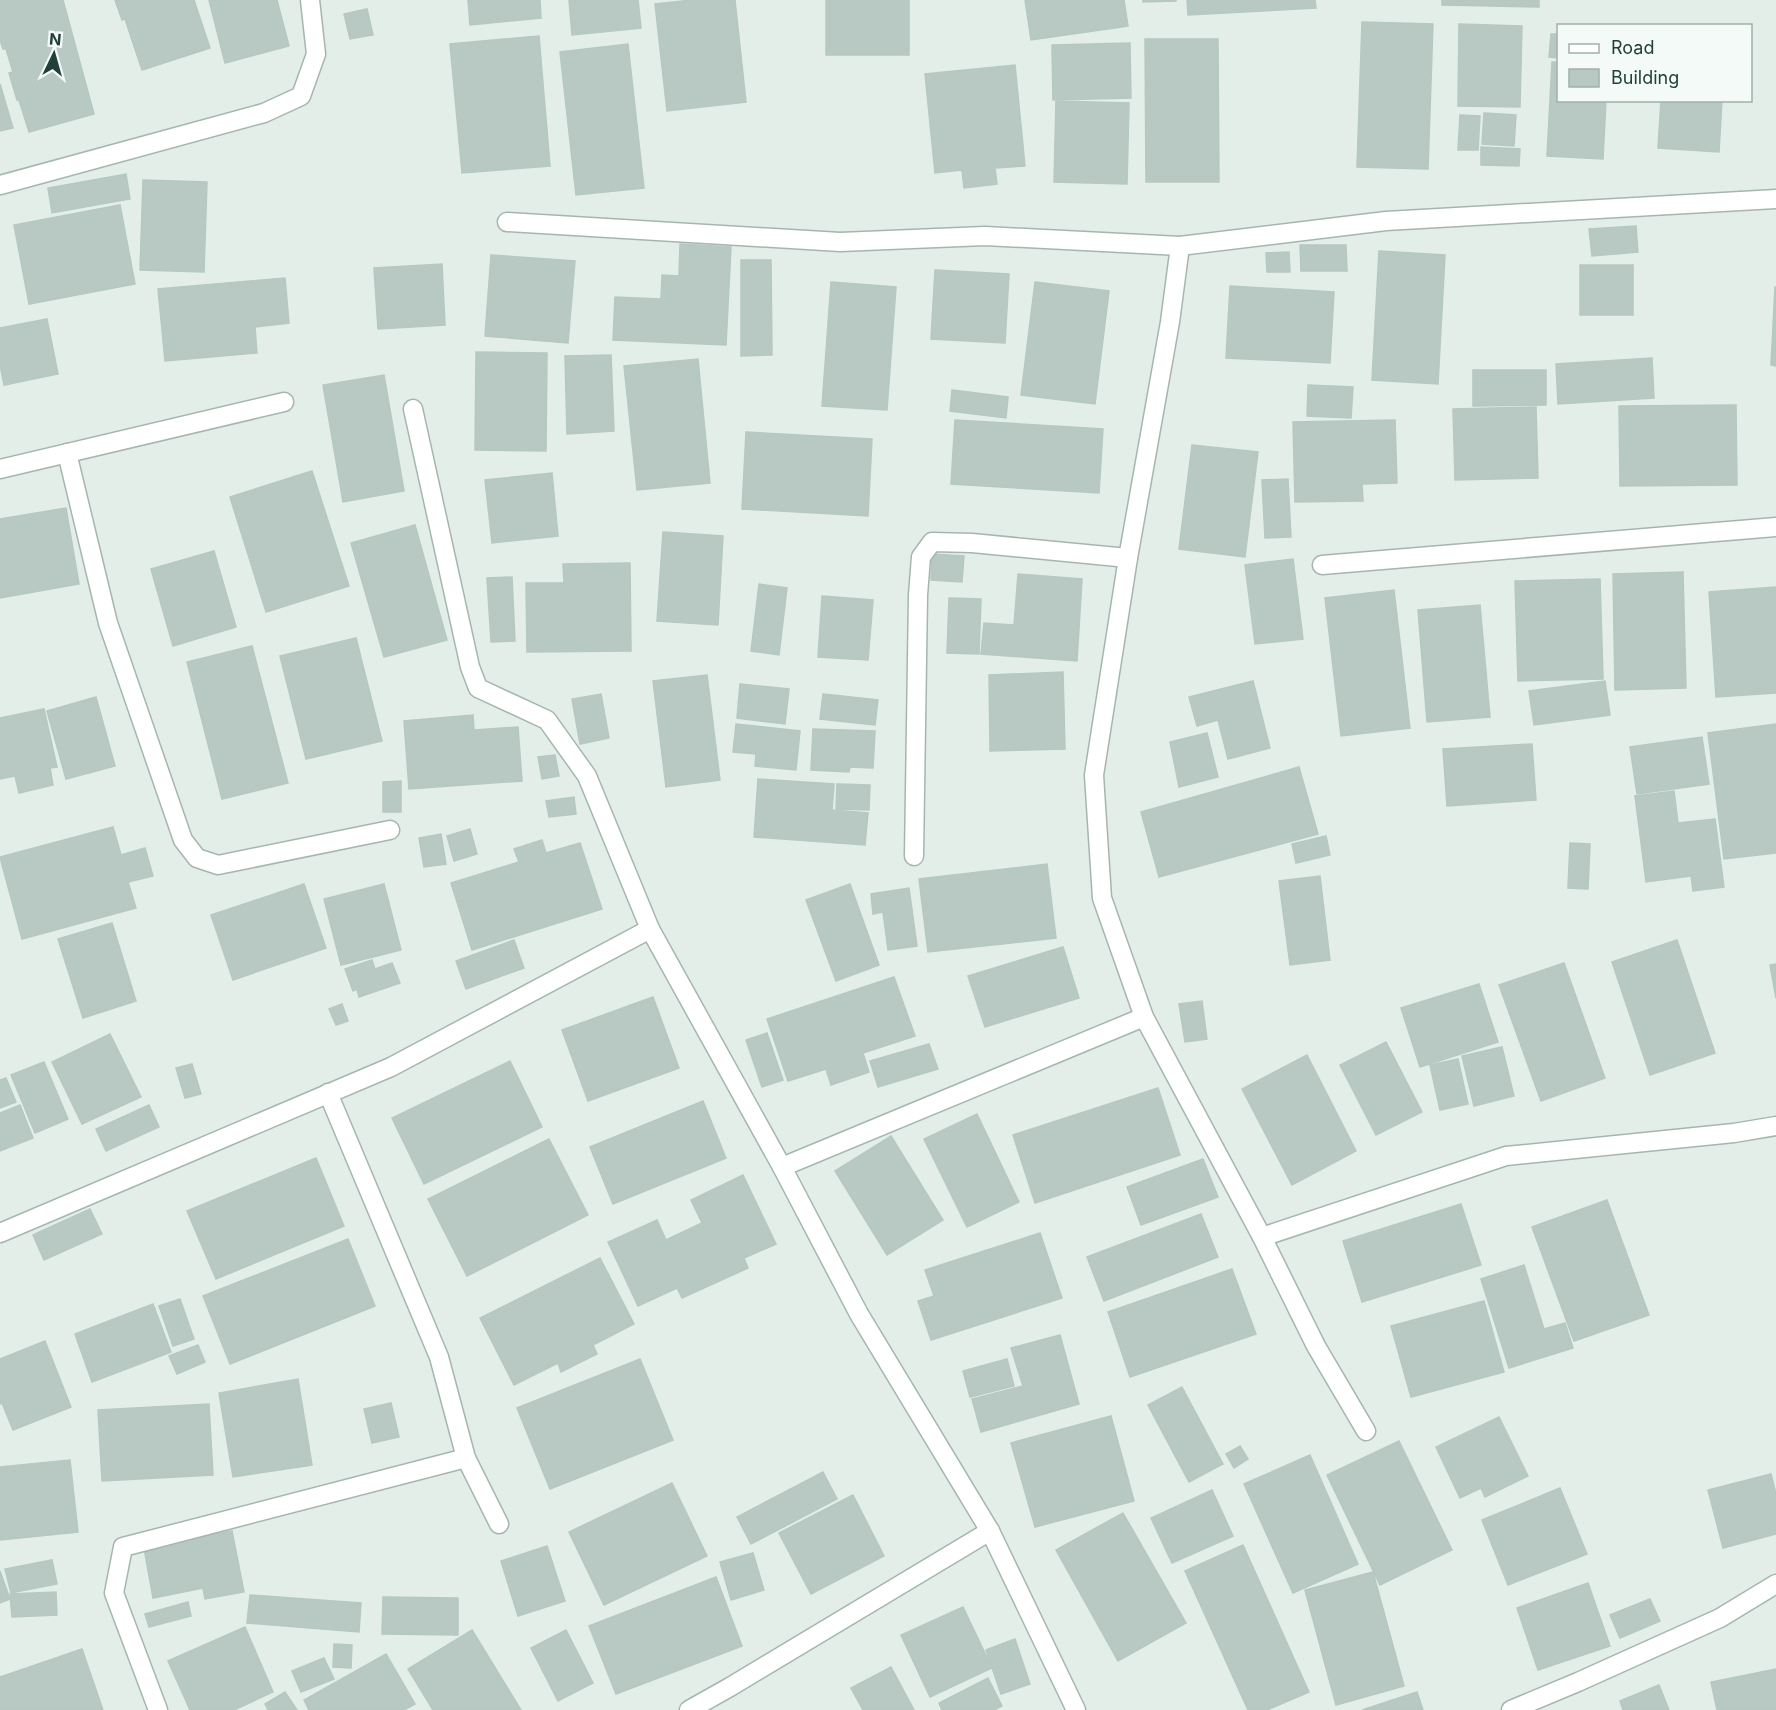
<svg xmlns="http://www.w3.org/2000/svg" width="1776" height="1710" viewBox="0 0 1776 1710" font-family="Inter,sans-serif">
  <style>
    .building { fill: #b8c9c3; stroke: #b5c8c1; stroke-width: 1.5 }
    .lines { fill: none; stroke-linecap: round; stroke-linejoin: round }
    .street-casing { stroke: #a5b6b1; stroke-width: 21 }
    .street { stroke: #fff; stroke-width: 18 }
  </style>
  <rect width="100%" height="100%" fill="#e3eee9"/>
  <g class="building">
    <polygon points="0,0 63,0 94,114 29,132 19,100 17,100 9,73 13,72 6,49 3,49 0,40"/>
    <polygon points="115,0 194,0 210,48 142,70 125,19 122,20"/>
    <polygon points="209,0 277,0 289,46 225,63"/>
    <polygon points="468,0 540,0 541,18 470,25"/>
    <polygon points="569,0 638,0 641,28 572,35"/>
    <polygon points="692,0 735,0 746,102 667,111 655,4"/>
    <rect x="826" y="0" width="83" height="55"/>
    <polygon points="1025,0 1124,0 1128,26 1031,40"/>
    <polygon points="1143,0 1176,0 1176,1 1143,2"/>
    <polygon points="1187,0 1315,0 1316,8 1188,15"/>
    <polygon points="1442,0 1539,0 1539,7 1442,5"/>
    <polygon points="367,9 373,35 350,39 344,14"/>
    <polygon points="1362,22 1433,24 1428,169 1357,167"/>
    <polygon points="1459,24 1522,26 1520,107 1458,106"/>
    <polygon points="1551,34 1558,34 1558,58 1549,57"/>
    <polygon points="539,36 550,166 462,173 450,44"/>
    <polygon points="1145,39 1218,39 1219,182 1146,182"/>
    <polygon points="1130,43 1131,98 1053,100 1052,45"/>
    <polygon points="628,44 644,188 576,195 560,52"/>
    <polygon points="1552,62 1558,62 1558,100 1606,100 1603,159 1547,156"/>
    <polygon points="1015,65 1025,166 995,168 997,184 964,188 962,170 935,173 925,74"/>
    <polygon points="0,84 13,128 0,131"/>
    <polygon points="1661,100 1722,100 1719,152 1658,148"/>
    <polygon points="1056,101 1129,103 1127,184 1054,182"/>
    <polygon points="1484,113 1516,115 1514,146 1482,144"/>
    <polygon points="1460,115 1480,116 1478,150 1458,150"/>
    <polygon points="1481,147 1520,149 1519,166 1481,165"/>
    <polygon points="126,174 130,199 52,213 48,188"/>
    <polygon points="143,180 207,182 204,272 140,270"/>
    <polygon points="120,205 135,284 29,304 14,225"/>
    <polygon points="1636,226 1638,252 1592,256 1589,229"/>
    <polygon points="680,244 731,247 726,345 613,340 615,297 661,299 662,275 679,276"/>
    <polygon points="1300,245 1346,245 1347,271 1301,271"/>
    <polygon points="1379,251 1445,255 1438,384 1372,380"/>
    <polygon points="1289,252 1290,272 1267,272 1266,253"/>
    <polygon points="491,255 575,261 568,343 485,336"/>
    <polygon points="741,260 771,260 772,355 741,356"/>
    <polygon points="442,264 445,325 378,329 374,268"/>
    <rect x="1580" y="265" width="53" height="50"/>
    <polygon points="935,270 1009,274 1005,343 931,339"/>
    <polygon points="285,278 289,323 255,327 257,353 165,361 158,289"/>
    <polygon points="831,282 896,287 887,410 822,406"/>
    <polygon points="1035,282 1109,291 1095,404 1021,395"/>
    <polygon points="1230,286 1334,292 1330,363 1226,358"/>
    <polygon points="1775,287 1776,287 1776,366 1771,365"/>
    <polygon points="47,319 58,374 4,385 0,365 0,328"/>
    <polygon points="476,352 547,353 546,451 475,450"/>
    <polygon points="611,355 614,431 567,434 565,356"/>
    <polygon points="1652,358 1654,398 1558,404 1556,364"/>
    <polygon points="698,359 710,483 637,490 624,366"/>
    <polygon points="1473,370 1546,370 1546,405 1473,406"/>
    <polygon points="384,375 404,491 343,502 323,385"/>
    <polygon points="1308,385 1353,387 1351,418 1307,416"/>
    <polygon points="952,390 1008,397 1006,418 950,411"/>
    <polygon points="1736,405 1737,485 1620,486 1619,406"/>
    <polygon points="1536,407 1538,478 1455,480 1453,409"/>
    <polygon points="955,420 1103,429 1099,493 951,484"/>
    <polygon points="1395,420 1397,483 1362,484 1363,501 1295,502 1293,422"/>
    <polygon points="746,432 872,439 868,516 742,509"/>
    <polygon points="1192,445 1258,452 1245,557 1179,549"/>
    <polygon points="312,471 349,586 266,612 230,497"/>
    <polygon points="552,473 558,536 492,543 485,480"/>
    <polygon points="1288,479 1291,537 1265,538 1262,480"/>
    <polygon points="66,508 79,584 0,598 0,519"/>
    <polygon points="415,525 447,640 384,657 351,543"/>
    <polygon points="663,532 723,536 718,625 657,621"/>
    <polygon points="214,551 236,627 173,646 151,569"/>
    <polygon points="932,554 964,556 962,582 931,580"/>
    <polygon points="1293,559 1303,639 1255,644 1245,565"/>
    <polygon points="630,563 631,651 527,652 526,583 564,583 563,564"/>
    <polygon points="1683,572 1686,688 1615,690 1613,574"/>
    <polygon points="1018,574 1082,579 1077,661 981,654 984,623 1014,625"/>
    <polygon points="512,577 515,641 491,642 487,578"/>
    <polygon points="1600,579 1603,679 1518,681 1515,581"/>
    <polygon points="759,584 787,588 779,655 751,651"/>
    <polygon points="1776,587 1776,693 1716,697 1709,592"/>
    <polygon points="1394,590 1410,728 1341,736 1325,598"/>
    <polygon points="822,596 873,600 868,660 818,657"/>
    <polygon points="949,598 981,599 979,654 947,653"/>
    <polygon points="1480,605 1490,717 1427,722 1418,610"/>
    <polygon points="356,638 382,741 306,759 280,656"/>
    <polygon points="252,646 288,783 222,799 187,662"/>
    <polygon points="1063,672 1065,749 990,751 989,675"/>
    <polygon points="707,675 720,780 666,787 653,681"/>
    <polygon points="1253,681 1270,748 1228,759 1218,720 1197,726 1189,697"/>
    <polygon points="1605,681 1610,715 1534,725 1529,691"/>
    <polygon points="740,684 789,689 785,724 737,718"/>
    <polygon points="601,694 609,738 580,744 572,699"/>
    <polygon points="823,694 878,700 875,725 820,719"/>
    <polygon points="96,697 115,766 66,779 47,711"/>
    <polygon points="44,709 57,767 50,768 53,785 19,793 15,776 0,779 0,718"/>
    <polygon points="473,715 474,730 518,727 522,781 409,789 404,721"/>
    <polygon points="736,724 800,731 796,770 755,766 756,754 733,752"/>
    <polygon points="1776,724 1776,853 1724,859 1708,733"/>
    <polygon points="813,729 875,731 873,768 850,767 849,772 811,770"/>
    <polygon points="1207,733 1218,777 1179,787 1170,742"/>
    <polygon points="1702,737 1709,784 1637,794 1630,747"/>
    <polygon points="1532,744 1536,800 1447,806 1443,749"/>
    <polygon points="555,755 559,776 542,779 538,757"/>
    <polygon points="1299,767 1318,834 1159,877 1141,812"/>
    <polygon points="758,779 834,784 832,810 868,813 865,845 754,837"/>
    <polygon points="401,781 401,812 383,812 383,782"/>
    <polygon points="837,784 870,785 869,810 836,809"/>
    <polygon points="1674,791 1678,823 1715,819 1724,887 1693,891 1691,876 1646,882 1635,796"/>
    <polygon points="574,797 576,814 549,817 546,801"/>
    <polygon points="113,827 121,855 145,848 153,876 128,882 136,908 22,939 0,857"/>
    <polygon points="470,829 477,854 454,861 447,836"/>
    <polygon points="441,834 446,864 424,867 419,838"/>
    <polygon points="1326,836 1330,855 1296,863 1292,844"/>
    <polygon points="542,840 546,853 580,843 602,909 472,950 451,883 519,862 514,849"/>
    <polygon points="1570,843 1590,844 1588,889 1568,888"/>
    <polygon points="1047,864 1056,938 928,952 919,879"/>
    <polygon points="1320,876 1330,960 1290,965 1279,881"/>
    <polygon points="304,884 326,948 233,980 211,915"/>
    <polygon points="384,884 401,950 341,965 324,899"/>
    <polygon points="850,884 879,965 836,981 806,900"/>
    <polygon points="909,888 917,946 888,950 883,912 873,914 871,894"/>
    <polygon points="112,923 136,1001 83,1018 58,939"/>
    <polygon points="514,940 524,968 466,989 456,961"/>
    <polygon points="1677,940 1715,1053 1650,1075 1612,962"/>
    <polygon points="1063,947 1079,998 985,1027 968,976"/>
    <polygon points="372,960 375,969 392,963 400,983 359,997 357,989 353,991 345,969"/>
    <polygon points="1564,963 1605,1078 1541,1101 1499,985"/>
    <polygon points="1776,964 1776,998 1770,965"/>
    <polygon points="894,977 915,1036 863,1053 869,1072 831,1085 826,1069 788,1081 767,1019"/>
    <polygon points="1479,984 1498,1042 1420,1067 1401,1008"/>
    <polygon points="653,997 679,1068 588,1101 562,1030"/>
    <polygon points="1202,1001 1207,1039 1185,1042 1179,1004"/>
    <polygon points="342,1004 348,1021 336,1025 329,1009"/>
    <polygon points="767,1033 783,1080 762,1087 746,1040"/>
    <polygon points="110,1034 141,1097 82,1124 52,1062"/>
    <polygon points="1386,1042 1422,1112 1376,1135 1340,1065"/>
    <polygon points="929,1044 938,1069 878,1087 870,1061"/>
    <polygon points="1502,1047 1514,1096 1474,1106 1462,1056"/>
    <polygon points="1307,1055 1356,1151 1292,1185 1242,1089"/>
    <polygon points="1458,1059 1468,1104 1440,1110 1430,1065"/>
    <polygon points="510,1061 542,1127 424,1184 392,1118"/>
    <polygon points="44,1062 68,1119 35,1133 11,1075"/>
    <polygon points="192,1064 201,1094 185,1098 176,1068"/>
    <polygon points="6,1078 16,1102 0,1108 0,1080"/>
    <polygon points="1158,1088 1180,1155 1035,1203 1013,1135"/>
    <polygon points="703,1101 726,1158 613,1204 590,1147"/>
    <polygon points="20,1105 33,1138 0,1151 0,1113"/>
    <polygon points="149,1105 159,1127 106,1151 96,1129"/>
    <polygon points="977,1114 1019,1202 967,1227 924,1139"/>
    <polygon points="891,1136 943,1220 887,1255 835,1171"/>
    <polygon points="549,1139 588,1215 467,1276 428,1199"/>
    <polygon points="316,1158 344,1226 216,1279 187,1211"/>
    <polygon points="1203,1159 1218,1197 1141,1225 1127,1187"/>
    <polygon points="743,1175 776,1244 744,1258 748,1268 682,1298 677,1288 638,1306 608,1242 657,1220 666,1240 702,1223 691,1200"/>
    <polygon points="1607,1200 1649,1315 1574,1341 1532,1227"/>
    <polygon points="1461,1204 1481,1265 1362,1302 1343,1241"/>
    <polygon points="90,1209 102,1234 44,1260 33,1235"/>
    <polygon points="1201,1214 1218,1257 1104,1301 1087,1257"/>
    <polygon points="1040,1233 1062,1298 931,1340 918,1301 934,1296 925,1270"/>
    <polygon points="348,1239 375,1306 230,1364 203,1296"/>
    <polygon points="600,1258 634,1324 593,1345 597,1354 561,1372 558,1363 514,1385 480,1318"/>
    <polygon points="1524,1265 1544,1329 1565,1323 1573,1348 1509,1368 1481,1279"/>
    <polygon points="1232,1269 1256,1334 1130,1377 1108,1312"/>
    <polygon points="180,1299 194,1339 173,1346 159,1306"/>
    <polygon points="1484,1301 1504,1372 1411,1397 1391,1326"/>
    <polygon points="153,1304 171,1352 92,1382 75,1334"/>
    <polygon points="1060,1335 1079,1404 981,1432 972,1399 1023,1386 1011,1348"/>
    <polygon points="45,1341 71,1407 13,1430 2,1403 0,1404 0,1359"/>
    <polygon points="198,1345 205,1362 177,1374 169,1356"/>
    <polygon points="640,1359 673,1440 550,1489 517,1408"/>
    <polygon points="1007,1359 1014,1386 970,1397 963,1371"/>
    <polygon points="298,1379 312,1465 233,1477 219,1393"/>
    <polygon points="1182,1387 1223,1464 1189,1482 1148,1405"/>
    <polygon points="391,1403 399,1437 372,1443 364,1409"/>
    <polygon points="209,1404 213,1475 102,1481 98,1410"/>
    <polygon points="1111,1416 1134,1501 1035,1527 1011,1443"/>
    <polygon points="1499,1417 1528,1476 1485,1497 1481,1488 1460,1498 1436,1447"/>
    <polygon points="1399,1441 1452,1550 1380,1585 1327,1475"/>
    <polygon points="1240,1446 1248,1459 1234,1468 1226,1454"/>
    <polygon points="1310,1455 1358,1564 1293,1593 1244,1484"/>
    <polygon points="70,1460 78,1532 0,1540 0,1467"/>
    <polygon points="823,1472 837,1499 751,1544 737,1517"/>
    <polygon points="1771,1474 1776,1494 1776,1534 1723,1548 1708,1490"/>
    <polygon points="672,1483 707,1556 604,1605 569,1532"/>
    <polygon points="1560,1488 1587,1554 1508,1585 1482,1520"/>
    <polygon points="1212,1490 1233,1536 1172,1563 1151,1518"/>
    <polygon points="853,1495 884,1556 811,1594 779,1533"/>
    <polygon points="1123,1513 1186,1623 1118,1661 1056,1550"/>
    <polygon points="232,1531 244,1592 205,1599 203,1588 153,1598 144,1548"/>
    <polygon points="1243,1545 1309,1692 1267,1710 1248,1710 1185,1571"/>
    <polygon points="547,1546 565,1601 518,1616 501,1561"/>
    <polygon points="753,1553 764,1590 731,1600 720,1562"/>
    <polygon points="52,1560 57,1584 11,1593 5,1569"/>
    <polygon points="0,1571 10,1599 0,1603"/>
    <polygon points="1373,1572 1404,1686 1336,1705 1305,1590"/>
    <polygon points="716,1577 742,1646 616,1694 589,1626"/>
    <polygon points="1588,1583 1610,1646 1538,1670 1517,1608"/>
    <polygon points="56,1592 57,1615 12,1617 10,1594"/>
    <polygon points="250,1595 361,1603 359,1632 247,1623"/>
    <polygon points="383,1597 458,1598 458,1635 382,1634"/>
    <polygon points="1650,1599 1660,1621 1620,1638 1610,1615"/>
    <polygon points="188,1602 191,1616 149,1627 145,1614"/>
    <polygon points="963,1607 992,1668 930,1697 901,1635"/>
    <polygon points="245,1627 273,1692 234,1710 190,1710 168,1661"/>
    <polygon points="472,1630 521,1710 433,1710 408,1669"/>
    <polygon points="566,1630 593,1683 558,1701 531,1648"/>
    <polygon points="1015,1639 1030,1684 1001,1694 986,1650"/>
    <polygon points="334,1644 352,1645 351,1668 333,1667"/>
    <polygon points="82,1649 103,1710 0,1710 0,1677"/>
    <polygon points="386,1654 415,1704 404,1710 309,1710 304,1700"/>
    <polygon points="324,1658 334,1679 301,1692 292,1671"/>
    <polygon points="891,1667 914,1710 863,1710 851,1688"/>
    <polygon points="1776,1669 1776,1710 1717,1710 1711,1682"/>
    <polygon points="988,1678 1002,1706 994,1710 942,1710 939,1703"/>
    <polygon points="1659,1685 1669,1710 1623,1710 1620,1701"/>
    <polygon points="285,1692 297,1710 267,1710 268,1709 265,1704"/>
    <polygon points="1417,1692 1423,1710 1362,1710"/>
  </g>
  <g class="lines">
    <defs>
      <g id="street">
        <polyline points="0,185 264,113 301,96 316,54 310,0"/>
        <polyline points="507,222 840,242 985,236 1180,246"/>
        <polyline points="413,409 470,667 478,688 547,720 587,776 650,929 782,1167 859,1314 990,1531 1076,1710"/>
        <polyline points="67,453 108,623 183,840 197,858 218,865 390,830"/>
        <polyline points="0,469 284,402"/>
        <polyline points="1322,565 1776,527"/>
        <polyline points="914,856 918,595 921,557 932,542 972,543 1128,558"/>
        <polyline points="328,1093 439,1357 466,1458 499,1524"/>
        <polyline points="782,1167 1144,1017"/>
        <polyline points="0,1233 391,1067 650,929"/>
        <polyline points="1262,1237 1506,1156 1734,1133 1776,1126"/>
        <polyline points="1366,1431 1316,1346 1262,1237 1144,1017 1102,898 1094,775 1128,558 1170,322 1180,246 1386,221 1776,199"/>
        <polyline points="158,1710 114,1593 123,1547 466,1458"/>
        <polyline points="689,1710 730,1687 990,1531"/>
        <polyline points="1511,1710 1578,1682 1720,1618 1776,1584"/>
      </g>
    </defs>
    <use href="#street" class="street-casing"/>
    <use href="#street" class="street"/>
  </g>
  <rect x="1557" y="24" width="195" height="78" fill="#f4faf7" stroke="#a0b0ab" stroke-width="1.5"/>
  <rect x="1569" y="44" width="30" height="9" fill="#ffffff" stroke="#a0b0ab" stroke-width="1.5"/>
  <text x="1611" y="54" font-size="18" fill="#21403a">Road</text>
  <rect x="1569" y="69" width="30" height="18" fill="#b8c9c3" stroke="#a0b0ab" stroke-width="1.5"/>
  <text x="1611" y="84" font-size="18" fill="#21403a">Building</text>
  <g transform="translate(54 54) rotate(5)" stroke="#f4faf7" stroke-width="4.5" paint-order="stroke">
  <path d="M0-4.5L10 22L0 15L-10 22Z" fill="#21403a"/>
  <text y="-9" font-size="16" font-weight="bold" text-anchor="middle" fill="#21403a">N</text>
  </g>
</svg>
